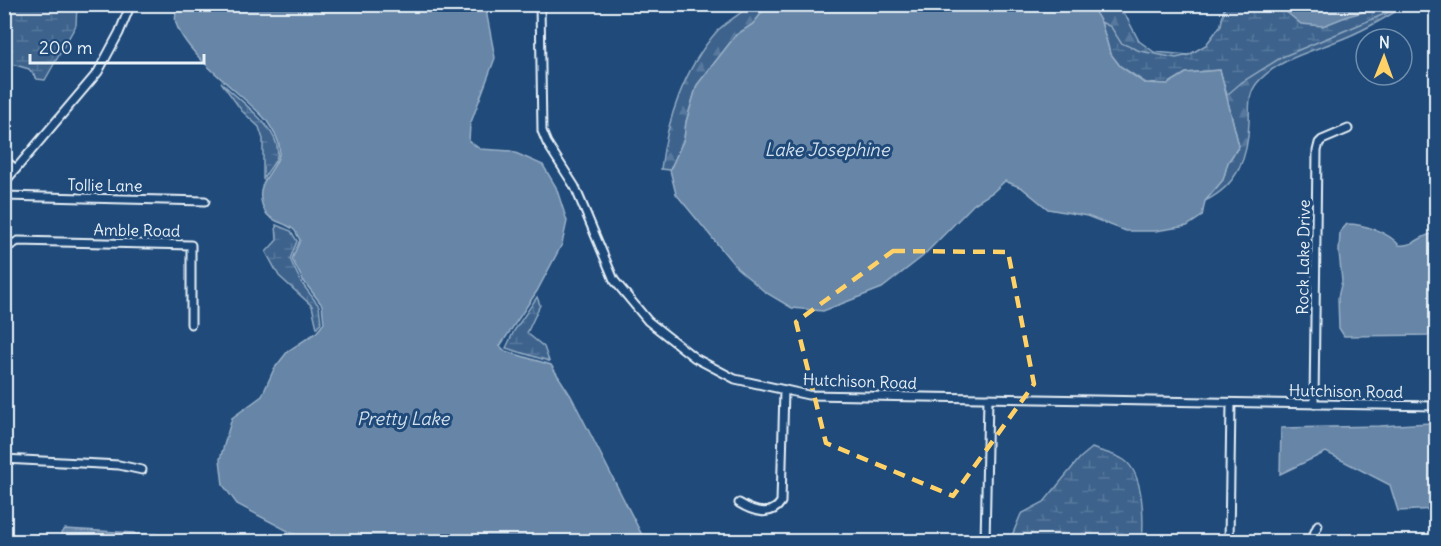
<svg xmlns="http://www.w3.org/2000/svg" width="1441" height="546" viewBox="0 0 1441 546" font-family="Delius,sans-serif">
  <style>
    .forest { fill: url(#forest-firs); stroke: #92aac2; stroke-width: 1.5 }
    .wetland { fill: url(#wetland-marsh); stroke: #92aac2; stroke-width: 1.5 }
    .water { fill: #6685a7; stroke: #9ab0c7; stroke-width: 1.5 }
    .lines { fill: none; stroke-linecap: round; stroke-linejoin: round }
    .minor-casing { stroke: #e8f1f8; stroke-width: 11 }
    .minor { stroke: #1f4a7a; stroke-width: 7 }
    .marked { fill: none; stroke: #ffd166; stroke-width: 4.5; stroke-dasharray: 12 8; stroke-linejoin: round }
    .labels { text-anchor: middle; stroke-width: 6; stroke-linejoin: round; paint-order: stroke }
    .street-label { font-size: 16px; fill: #e8f1f8; stroke: #1f4a7a }
    .water-label { font-size: 18px; font-style: italic; fill: #d4e1ec; stroke: #1f4a7a }
  </style>
  <defs>
    <pattern id="forest-firs" width="22" height="20" patternUnits="userSpaceOnUse" patternTransform="scale(1.5)"><rect width="22" height="20" fill="#3c628c"/><path d="M5 1l3.5 6h-7zM16 11l3.5 6h-7z" fill="#58799d"/></pattern>
    <pattern id="wetland-marsh" width="20" height="14" patternUnits="userSpaceOnUse" patternTransform="scale(1.5)"><rect width="20" height="14" fill="#3c628c"/><path d="M1 5h8M5 5V1M11 12h8M15 12V8" fill="none" stroke="#58799d"/></pattern>
  </defs>
  <rect width="100%" height="100%" fill="#1f4a7a"/>
  <filter id="ink" filterUnits="userSpaceOnUse"><feTurbulence type="fractalNoise" baseFrequency=".0167" numOctaves="2"/><feDisplacementMap in="SourceGraphic" scale="12" xChannelSelector="R" yChannelSelector="G"/><feConvolveMatrix kernelMatrix="1 2 1 2 8 2 1 2 1" color-interpolation-filters="sRGB"/></filter>
  <g filter="url(#ink)">
    <g class="forest">
      <path d="M751 5H768L753 24 736 35 697 85 686 122 684 139 670 170 661 169C667 120 684 68 718 30 728 21 741 13 751 5Z"/>
      <path d="M1093 5H1114L1127 18 1139 41 1154 52 1189 55 1206 45 1221 25 1225 5H1406C1384 19 1361 32 1337 41 1310 52 1276 60 1257 83 1247 96 1250 107 1249 122 1248 157 1238 185 1205 201L1223 180 1228 162 1239 146 1220 70 1146 83 1120 66 1093 9Z"/>
    </g>
    <g class="wetland">
      <polygon points="4,5 77,5 76,25 45,80 37,79 29,69 5,62"/>
      <polygon points="1225,5 1406,5 1282,57 1242,82 1227,95 1220,70 1186,73 1168,84 1146,83 1120,66 1110,53 1101,22 1111,27 1121,43 1140,51 1176,58 1189,55 1206,45 1221,25"/>
      <path d="M221 82C236 98 284 131 277 156 275 164 266 172 263 180V139L259 127 242 111Z"/>
      <polygon points="276,225 291,231 297,241 290,259 301,282 319,306 321,322 317,328 312,306 279,276 266,252 277,240"/>
      <polygon points="537,297 540,305 527,333 544,347 549,361 506,348 514,331"/>
      <path d="M1092 448C1102 452 1115 454 1124 460 1144 473 1144 520 1142 541H1011V538L1021 514 1044 502 1080 458Z"/>
    </g>
    <g class="water">
      <path d="M177 5H485L495 58 470 125 469 141 480 149 511 151 543 165 556 187 567 221 562 244 537 291 500 346 505 351 551 365 571 396 645 541H307L237 504 223 485 220 459 232 418 262 396 274 369 288 351 317 332 324 323 322 305 303 280 292 259 300 240C298 237 296 231 293 229 281 220 267 223 262 204 253 175 291 166 276 136 273 131 270 125 266 120 243 94 186 56 176 23 174 18 177 10 177 5Z"/>
      <polygon points="768,5 1093,5 1093,9 1101,22 1110,53 1120,66 1144,83 1168,84 1186,73 1220,70 1239,146 1228,162 1223,180 1205,201 1202,216 1187,226 1155,231 1126,231 1087,216 1048,209 1022,188 1005,181 993,192 974,204 922,257 882,288 823,311 792,308 765,292 737,268 676,194 670,170 684,139 686,122 697,85 736,35 753,24"/>
      <polygon points="1278,5 1378,5 1374,9 1348,16 1323,26 1301,24"/>
      <path d="M1347 224C1364 224 1388 232 1399 245 1415 247 1421 234 1436 233V335L1344 336 1339 328 1338 297 1342 281 1339 252 1340 232Z"/>
      <polygon points="1430,423 1436,427 1436,509 1398,511 1390,485 1326,452 1280,474 1281,428 1380,426"/>
      <polygon points="65,529 134,533 136,535 142,534 156,534 161,541 61,541 61,533"/>
    </g>
    <g class="lines">
      <defs>
        <g id="minor">
          <polyline points="540,4 542,131 547,143 575,187 614,280 648,321 695,358 735,379 808,395 1436,406"/>
          <polyline points="4,160 16,169"/>
          <polyline points="4,183 98,72 119,33 131,4"/>
          <polyline points="4,196 205,201"/>
          <polyline points="4,249 18,241 191,245 191,324"/>
          <polyline points="1314,404 1317,151 1319,143 1322,140 1348,129"/>
          <polyline points="4,459 119,465 142,470"/>
          <path d="M739 503C752 511 771 518 781 502L784 390"/>
          <polyline points="985,542 988,398"/>
          <polyline points="1229,542 1231,403"/>
          <polyline points="1314,542 1314,534 1318,525"/>
        </g>
      </defs>
      <use href="#minor" class="minor-casing"/>
      <use href="#minor" class="minor"/>
    </g>
  </g>
  <path class="marked" d="M893 251 1008 252 1034 384 953 496 826 443 796 322Z"/>
  <g class="labels">
    <g class="street-label">
      <text transform="translate(105 185) rotate(1)" y="6">Tollie Lane</text>
      <text transform="translate(137 230) rotate(1)" y="6">Amble Road</text>
      <text transform="translate(1303 257) rotate(-89)" y="6">Rock Lake Drive</text>
      <text transform="translate(860 381) rotate(2)" y="6">Hutchison Road</text>
      <text transform="translate(1346 391) rotate(1)" y="6">Hutchison Road</text>
    </g>
    <g class="water-label">
      <text x="827" y="156">Lake Josephine</text>
      <text x="403" y="425">Pretty Lake</text>
    </g>
  </g>
  <rect width="1441" height="546" fill="none" stroke="#1f4a7a" stroke-width="24"/>
  <rect x="12" y="12" width="1417" height="522" fill="none" stroke="#e8f1f8" stroke-width="2" filter="url(#ink)"/>
  <g transform="translate(1384 57) rotate(1)"><circle r="28" fill="#1f4a7a" stroke="#6f8dac" stroke-width="1.5"/>
  <path d="M0-4.5L10 22L0 15L-10 22Z" fill="#ffd166"/>
  <text y="-9" font-size="16" font-weight="bold" text-anchor="middle" fill="#e8f1f8">N</text>
  </g>
  <path d="M30 54v9h174v-9" fill="none" stroke="#e8f1f8" stroke-width="3"/>
  <text x="39" y="54" font-size="18" fill="#e8f1f8" stroke="#1f4a7a" stroke-width="4.5" paint-order="stroke">200 m</text>
</svg>
